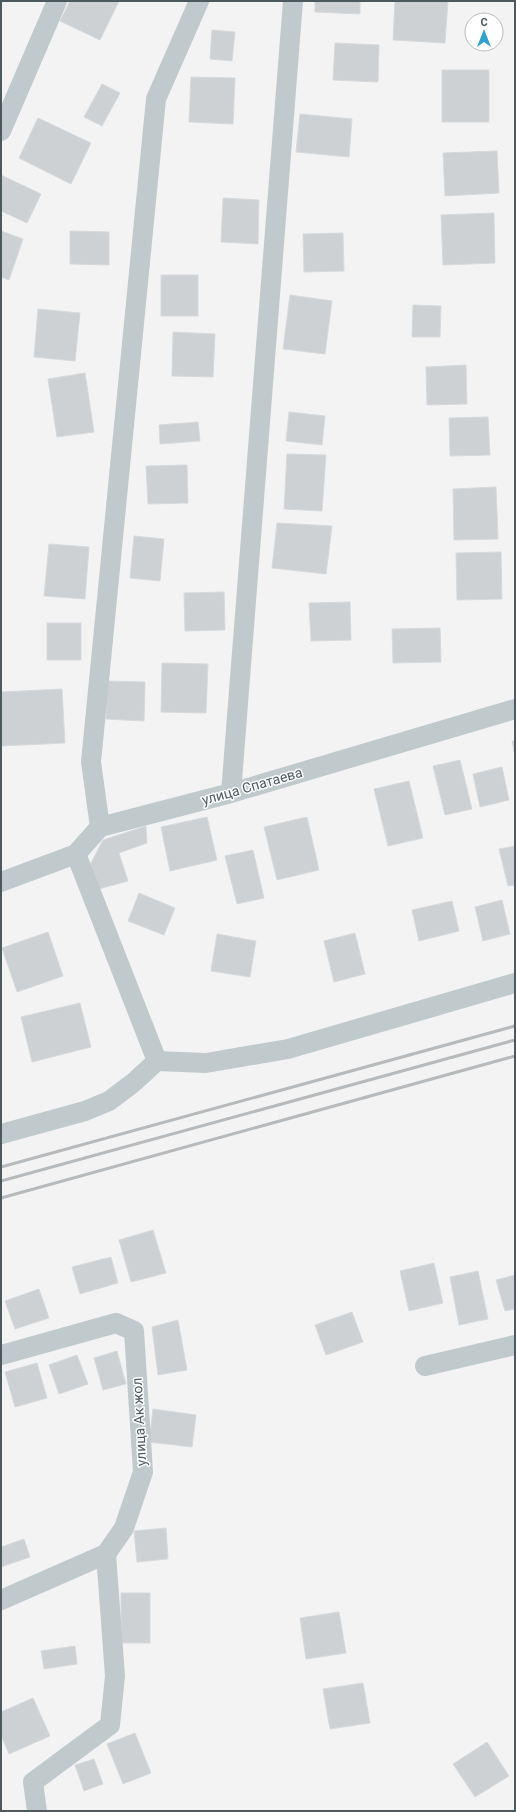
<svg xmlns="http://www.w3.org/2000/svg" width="516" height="1812" viewBox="0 0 516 1812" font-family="Roboto,sans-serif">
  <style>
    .building { fill: #cdd1d4; stroke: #d7dadd }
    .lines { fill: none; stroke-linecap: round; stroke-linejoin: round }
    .minor { stroke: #c0cacd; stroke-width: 20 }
    .rail { stroke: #b6babc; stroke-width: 3 }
    .labels { text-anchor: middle; stroke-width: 3; stroke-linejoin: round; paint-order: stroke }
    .street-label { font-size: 14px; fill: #4c5a5e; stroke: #fff }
  </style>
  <rect width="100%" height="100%" fill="#f4f3f3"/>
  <g class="building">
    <polygon points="70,1 119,1 100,40 60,21"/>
    <polygon points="315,1 360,1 360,14 315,12"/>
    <polygon points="395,1 448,1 445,43 393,40"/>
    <polygon points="212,30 235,32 232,61 210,59"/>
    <polygon points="335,43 379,45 378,82 333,80"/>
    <rect x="442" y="70" width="47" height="52"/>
    <polygon points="191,77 235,78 233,124 189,122"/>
    <polygon points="102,84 120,93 102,126 84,117"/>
    <polygon points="300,114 352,119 349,157 296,152"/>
    <polygon points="38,118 91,143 71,184 19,158"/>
    <polygon points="497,151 499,193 445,196 443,153"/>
    <polygon points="1,175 41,194 27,223 1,211"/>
    <polygon points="223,198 259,200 258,244 221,242"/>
    <polygon points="494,213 495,263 443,265 441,215"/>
    <polygon points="1,231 23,239 9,280 1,277"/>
    <polygon points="70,231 109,232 109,265 70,264"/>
    <polygon points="343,233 344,271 304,272 303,234"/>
    <rect x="161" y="275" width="37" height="41"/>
    <polygon points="290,295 332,301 325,354 283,349"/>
    <polygon points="413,305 441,306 440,337 412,337"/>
    <polygon points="38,309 80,313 75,361 34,357"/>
    <polygon points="173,332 215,334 213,377 172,376"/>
    <polygon points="466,365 467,404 427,405 426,367"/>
    <polygon points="85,373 94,432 57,437 48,379"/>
    <polygon points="289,412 325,416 322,445 286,441"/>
    <polygon points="488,417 490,455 450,456 449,418"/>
    <polygon points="198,422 200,441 160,444 159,425"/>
    <polygon points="287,454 326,455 322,511 284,509"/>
    <polygon points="187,465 188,503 148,504 146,466"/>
    <polygon points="496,487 498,539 454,540 453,489"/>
    <polygon points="277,523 332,526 326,574 272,568"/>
    <polygon points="134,536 164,539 160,581 130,578"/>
    <polygon points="49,544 89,547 85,599 44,596"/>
    <polygon points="501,552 502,599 457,600 456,553"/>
    <polygon points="224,592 225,630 185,631 184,593"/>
    <polygon points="350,602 351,640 311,641 309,603"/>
    <rect x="47" y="623" width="34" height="37"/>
    <polygon points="440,628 441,662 393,663 392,629"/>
    <polygon points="162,663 208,664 206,713 161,712"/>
    <polygon points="107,681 145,682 144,721 106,719"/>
    <polygon points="62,689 65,743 1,746 1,692"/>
    <polygon points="512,741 515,741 515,754"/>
    <polygon points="460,760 472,809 445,815 433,766"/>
    <polygon points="502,767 509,800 480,807 473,774"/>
    <polygon points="409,781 423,838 388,846 374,789"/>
    <polygon points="207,817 217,860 170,871 161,827"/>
    <polygon points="307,817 319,870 277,880 264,827"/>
    <polygon points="146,826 147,843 119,853 128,881 95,890 91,863 103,840"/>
    <polygon points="515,846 515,885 508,886 499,849"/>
    <polygon points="253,850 264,898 237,904 225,856"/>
    <polygon points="139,893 175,908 164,935 128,921"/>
    <polygon points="502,900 510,934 483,941 475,907"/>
    <polygon points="452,901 459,931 419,941 412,910"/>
    <polygon points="48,932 63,976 17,992 2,948"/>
    <polygon points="355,933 365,974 334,982 324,941"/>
    <polygon points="217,934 256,941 250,977 211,971"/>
    <polygon points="80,1003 91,1047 32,1062 21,1017"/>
    <polygon points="153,1230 166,1273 131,1282 119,1240"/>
    <polygon points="111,1257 118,1283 80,1294 72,1267"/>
    <polygon points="434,1263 443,1303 409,1311 400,1271"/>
    <polygon points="478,1271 488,1319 459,1325 450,1277"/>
    <polygon points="515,1275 515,1309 505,1311 496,1280"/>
    <polygon points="39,1289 49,1318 15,1329 5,1301"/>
    <polygon points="352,1312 363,1342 326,1355 315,1325"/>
    <polygon points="178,1320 187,1370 158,1375 152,1327"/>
    <polygon points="117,1351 126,1384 103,1390 94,1358"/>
    <polygon points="77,1355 88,1384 59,1394 49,1365"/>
    <polygon points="37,1363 47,1398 15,1407 5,1372"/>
    <polygon points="153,1409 196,1415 192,1447 149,1442"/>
    <polygon points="166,1528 168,1559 137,1562 134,1531"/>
    <polygon points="24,1539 30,1557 1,1567 1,1547"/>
    <rect x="121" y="1593" width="29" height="50"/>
    <polygon points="339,1612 346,1653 306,1659 300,1618"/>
    <polygon points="75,1646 77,1664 44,1669 41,1651"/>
    <polygon points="363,1683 370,1723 330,1729 323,1689"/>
    <polygon points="33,1698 50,1736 9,1754 1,1735 1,1712"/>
    <polygon points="135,1733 151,1773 123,1784 107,1744"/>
    <polygon points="487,1742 509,1776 475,1797 453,1764"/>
    <polygon points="94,1759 103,1784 84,1791 75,1765"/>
  </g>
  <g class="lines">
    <g class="minor">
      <polyline points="1,131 57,1"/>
      <polyline points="231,793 293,1"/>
      <polyline points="100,827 91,762 156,99 199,1"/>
      <polyline points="76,854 157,1061"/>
      <polyline points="1,882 76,854 100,827 231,793 515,709"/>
      <polyline points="1,1134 85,1111 109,1101 133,1083 157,1061 206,1063 288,1049 515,983"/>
      <polyline points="1,1355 116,1323 134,1331 143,1472 124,1528 106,1554 1,1600"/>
      <polyline points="425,1366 515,1345"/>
      <polyline points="37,1811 33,1782 110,1725 115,1676 106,1554"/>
    </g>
    <g class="rail">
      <polyline points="1,1167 515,1026"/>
      <polyline points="1,1181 515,1040"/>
      <polyline points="1,1198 515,1056"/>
    </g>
  </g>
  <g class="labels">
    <g class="street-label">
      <text transform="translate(252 786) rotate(-16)" y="5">улица Спатаева</text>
      <text transform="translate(139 1422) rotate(-93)" y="5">улица Ак жол</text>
    </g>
  </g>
  <rect width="516" height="1812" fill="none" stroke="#4c5a5e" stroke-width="4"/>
  <g transform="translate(484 32)"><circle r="19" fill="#ffffff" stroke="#b7bdbf"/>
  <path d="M0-3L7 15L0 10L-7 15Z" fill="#31a1d0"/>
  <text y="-6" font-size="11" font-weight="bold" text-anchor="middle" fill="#4c5a5e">С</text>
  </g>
</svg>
